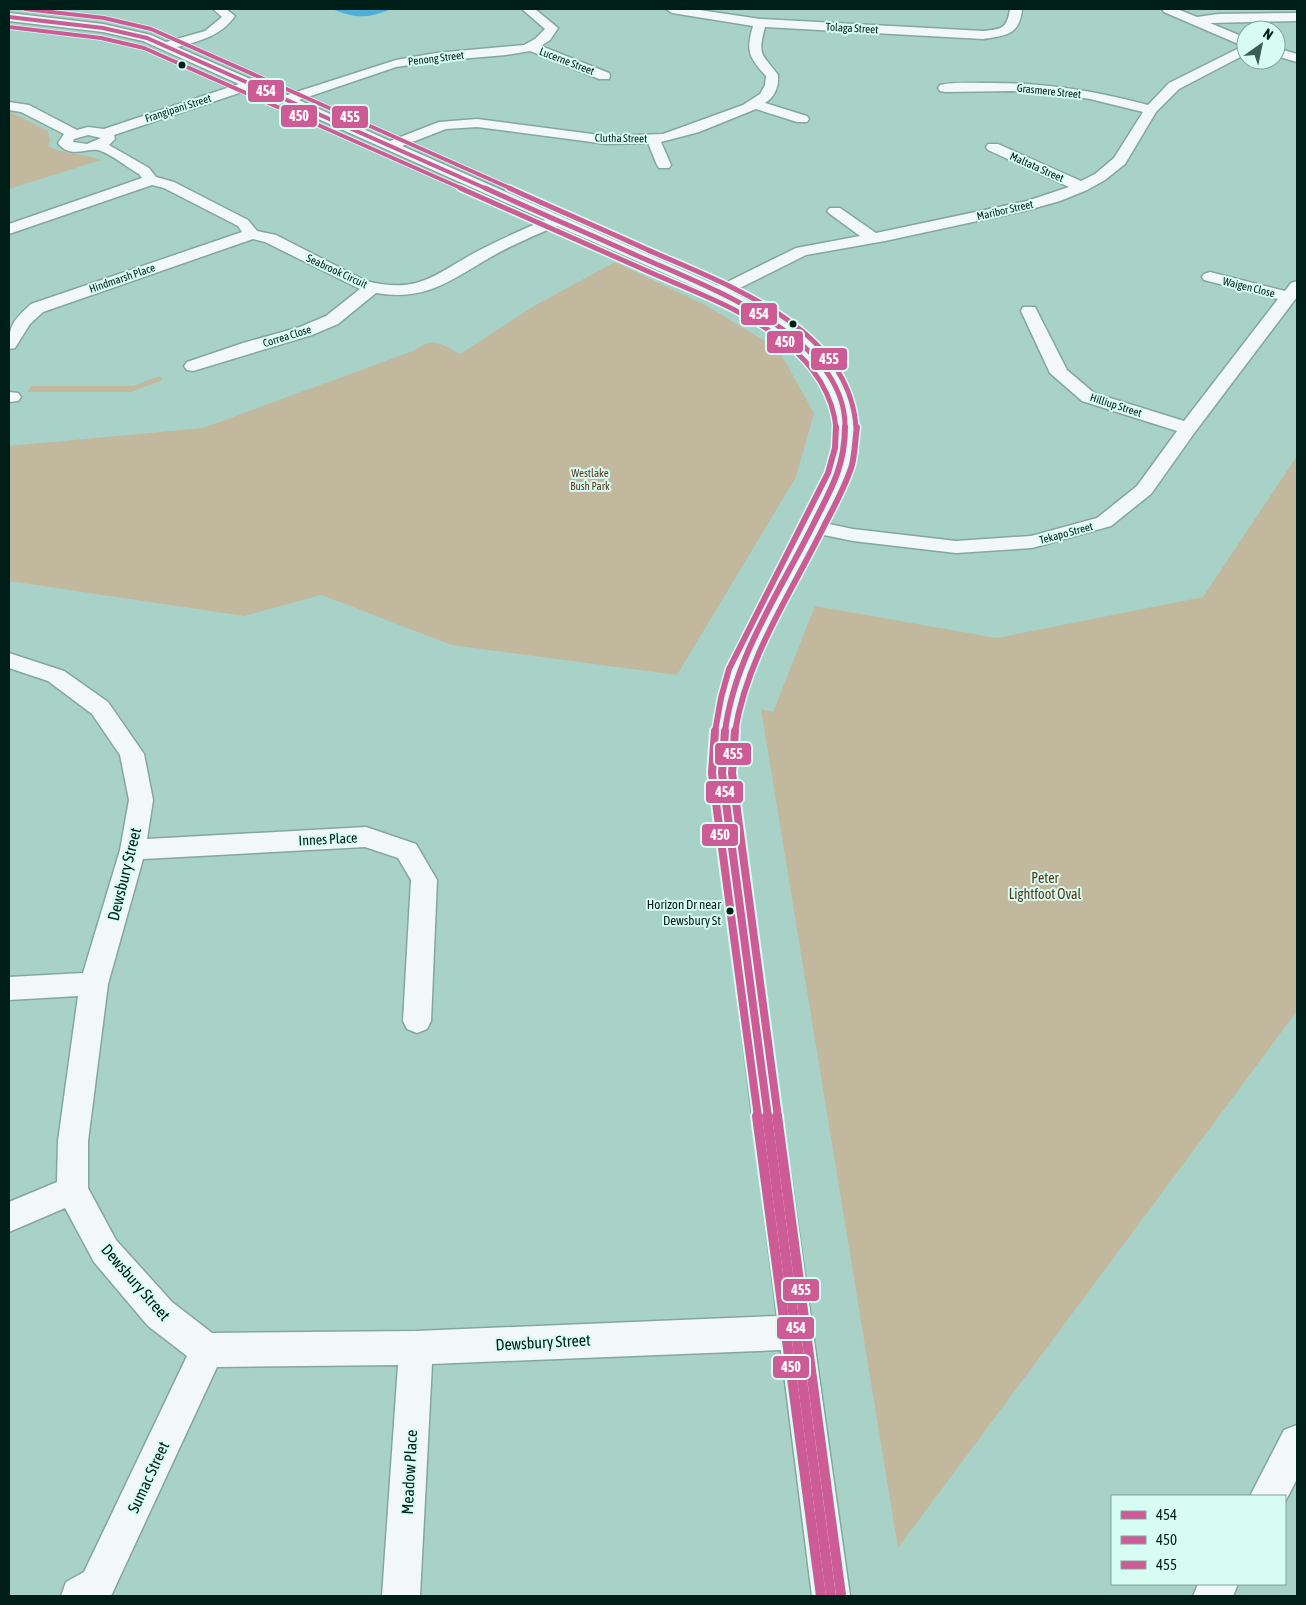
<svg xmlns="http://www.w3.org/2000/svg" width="1306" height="1605" viewBox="0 0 1306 1605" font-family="'Asap Condensed',sans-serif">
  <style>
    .green { fill: #c2b89e }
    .water { fill: #4fafd7 }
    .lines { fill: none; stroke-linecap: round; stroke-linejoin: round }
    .minor-casing { stroke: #84a69e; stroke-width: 3 }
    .minor { fill: #f2f8f7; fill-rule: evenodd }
    .bus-1-far4-casing { stroke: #d7fcf2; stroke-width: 5.5 }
    .bus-1-far3-casing { stroke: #d7fcf2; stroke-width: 8 }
    .bus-1-far2-casing { stroke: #d7fcf2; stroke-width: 9 }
    .bus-1-far1-casing { stroke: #d7fcf2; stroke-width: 12 }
    .bus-1-casing { stroke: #d7fcf2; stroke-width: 14 }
    .bus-2-far4-casing { stroke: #d7fcf2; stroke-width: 5.5 }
    .bus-2-far3-casing { stroke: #d7fcf2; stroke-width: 8 }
    .bus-2-far2-casing { stroke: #d7fcf2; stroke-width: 9 }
    .bus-2-far1-casing { stroke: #d7fcf2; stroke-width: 12 }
    .bus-2-casing { stroke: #d7fcf2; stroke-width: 14 }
    .bus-3-far4-casing { stroke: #d7fcf2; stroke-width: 5.5 }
    .bus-3-far3-casing { stroke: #d7fcf2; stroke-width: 8 }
    .bus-3-far2-casing { stroke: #d7fcf2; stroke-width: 9 }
    .bus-3-far1-casing { stroke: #d7fcf2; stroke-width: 12 }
    .bus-3-casing { stroke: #d7fcf2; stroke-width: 14 }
    .bus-1-far4 { stroke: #cd5c96; stroke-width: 4 }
    .bus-1-far3 { stroke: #cd5c96; stroke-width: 5 }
    .bus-1-far2 { stroke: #cd5c96; stroke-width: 6 }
    .bus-1-far1 { stroke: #cd5c96; stroke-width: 8 }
    .bus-1 { stroke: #cd5c96; stroke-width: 10 }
    .bus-2-far4 { stroke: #cd5c96; stroke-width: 4 }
    .bus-2-far3 { stroke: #cd5c96; stroke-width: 5 }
    .bus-2-far2 { stroke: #cd5c96; stroke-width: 6 }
    .bus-2-far1 { stroke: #cd5c96; stroke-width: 8 }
    .bus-2 { stroke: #cd5c96; stroke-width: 10 }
    .bus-3-far4 { stroke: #cd5c96; stroke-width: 4 }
    .bus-3-far3 { stroke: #cd5c96; stroke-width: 5 }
    .bus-3-far2 { stroke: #cd5c96; stroke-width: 6 }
    .bus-3-far1 { stroke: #cd5c96; stroke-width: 8 }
    .bus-3 { stroke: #cd5c96; stroke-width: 10 }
    .bus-dot { fill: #001e18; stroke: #d7fcf2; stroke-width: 2 }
    .labels { text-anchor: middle; stroke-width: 4; stroke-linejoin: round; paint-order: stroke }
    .far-street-label { font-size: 11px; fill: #001e18; stroke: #d7fcf2 }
    .far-park-label { font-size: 11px; fill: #593518; stroke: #d7fcf2 }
    .bus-label { font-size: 13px; fill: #001e18; stroke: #d7fcf2; text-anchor: end }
    .street-label { font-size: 14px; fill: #001e18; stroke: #d7fcf2 }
    .park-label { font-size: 14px; fill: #593518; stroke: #d7fcf2 }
    .near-street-label { font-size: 16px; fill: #001e18; stroke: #d7fcf2 }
    .line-badge { stroke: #d7fcf2; stroke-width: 2 }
    .badge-label { font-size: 14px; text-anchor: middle; font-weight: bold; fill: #fff }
  </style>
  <rect width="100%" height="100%" fill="#a8d2c8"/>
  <g class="green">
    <path d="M9 111 48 131 50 140 48 146C65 155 83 153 101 160L9 189Z"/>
    <path d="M615 262 707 306 778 349 814 413 796 477 677 675 452 645 321 595 244 616 9 581V446L203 428 413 351C434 336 439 343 460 354L534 306Z"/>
    <polygon points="159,376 163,380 130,392 28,392 31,386 133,386"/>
    <polygon points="1297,456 1297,1011 898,1548 761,709 773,712 815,606 997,638 1203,597"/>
  </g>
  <path class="water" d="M332 9H389V10C365 19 355 18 332 9Z"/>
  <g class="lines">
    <defs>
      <g id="minor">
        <path d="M213 9H226L235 16C221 36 200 41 177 47L287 95 396 60 436 53 524 45 535 39 545 29 522 9H535L558 28 550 40 541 46 609 73 610 76 609 79H599L530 51 506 55 436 61 396 67 299 100 390 141 439 122 477 119 607 136 663 134 743 105 760 94 765 85 766 76C748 57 746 50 753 26L672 13 666 9H693L760 19 983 31C1002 29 1007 29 1010 9H1022C1020 35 1005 36 983 39L765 27C757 57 762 53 778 75 779 86 775 97 765 103L807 116 809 119 807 122H797L756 109 699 132 661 142 671 165 669 168H659L657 165 648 143 607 144 477 127 446 129 402 146 719 286 796 248 860 236 830 214 827 211 830 208H840L876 233 1027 201 1069 187 988 150 986 147 988 144H998L1081 181 1095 174 1114 158 1143 112 1090 99 1053 93 1012 91 945 92 940 91 938 88 940 85C953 82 969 83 982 83 1040 82 1093 90 1148 105L1169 83 1243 46 1164 12 1162 9H1177L1197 17 1218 14 1297 13V21L1210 23 1246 38V54L1179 89 1156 112 1125 164 1105 180 1087 190 1060 201 1028 210 885 241 806 255 732 292C792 322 867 371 855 449 851 475 836 500 824 523L853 529 956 541 1031 536 1097 518 1137 486 1177 431 1082 401 1050 373 1021 311 1023 307H1035L1067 370 1094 393 1184 421 1278 299 1204 280 1202 277 1204 274 1210 272 1285 291 1291 283 1297 281V297L1195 432 1151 494 1111 526 1032 548 956 553 853 541 819 534 758 652 748 679 738 719 734 773 850 1596H812L781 1350 432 1364 420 1596H382L398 1365 217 1367 111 1596H61L66 1582 84 1572 187 1356 148 1326 94 1262 65 1208 9 1232V1202L57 1182 58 1141 78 996 9 1000V977L83 973 120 850 129 800 120 755 92 714 48 681 9 668V653L64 671 108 702 144 754 153 800 147 839 366 827 416 844 437 880 431 1021 427 1029 417 1033 407 1029 403 1021 411 880 398 858 365 847 143 859 108 984 88 1141V1188L116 1240 172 1302 212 1333 416 1331 777 1316 710 773C712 734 717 695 733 659 739 645 747 632 754 619 772 587 789 554 805 522 815 501 828 479 834 456 846 407 817 361 779 333 747 310 710 294 675 278 636 261 597 243 557 226 533 236 507 247 484 261 447 283 423 301 376 293L338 324 312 335 193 371 187 370 184 366 187 362 243 343 300 327 326 316 360 289 265 242 253 239 43 312 30 324 15 348 9 349C9 324 13 321 31 304L242 232 238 226 164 188 152 185 9 234V224L142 178 139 174C128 168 110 153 98 150 86 148 70 159 58 143L64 134 21 112 9 110V102L29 105 77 130 88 127 104 129 239 84 143 41 103 32 9 21V13L103 24 151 35 166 42 205 31 222 17ZM251 89 545 220C521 230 497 241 474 253 433 276 417 294 366 281L276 235 257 231 248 220 174 182 156 177 149 168 109 145 115 139 114 135ZM88 135 101 138 87 144 73 142 74 139Z"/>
        <polygon points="1276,48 1297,54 1297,62 1276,56"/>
        <polygon points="9,392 18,393 21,397 18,401 9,402"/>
        <polygon points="1297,1425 1297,1479 1285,1502 1285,1496 1250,1496 1284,1430"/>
        <polygon points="1198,1584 1238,1584 1233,1596 1193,1596"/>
      </g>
    </defs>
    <use href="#minor" class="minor-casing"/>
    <use href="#minor" class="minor"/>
    <defs>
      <polyline id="bus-1-far4" points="9,17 103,28 147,38 487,189"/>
      <path id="bus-1-far3" d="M485 188C533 210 582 231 631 253 700 284 847 335 845 428"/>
      <path id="bus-1-far2" d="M725 732C734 657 781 590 814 523 831 489 845 466 845 427"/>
      <polyline id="bus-1-far1" points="725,731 722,773 768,1117"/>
      <polyline id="bus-1" points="767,1116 831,1596"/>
      <polyline id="bus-2-far4" points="9,27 101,38 144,48 463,189"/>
      <path id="bus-2-far3" d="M460 188C525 217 589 245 654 274 700 294 750 312 788 345 814 366 833 395 836 428"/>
      <polyline id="bus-2-far2" points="715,732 721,698 729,669 828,473 835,448 836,427"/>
      <polyline id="bus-2-far1" points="715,731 712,773 758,1117"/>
      <polyline id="bus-2" points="757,1116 821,1596"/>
      <polyline id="bus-3-far4" points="25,9 104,18 151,29 512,189"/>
      <path id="bus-3-far3" d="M509 188C555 209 602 229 648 250 727 285 850 327 856 428"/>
      <path id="bus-3-far2" d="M735 732C747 656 792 592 825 524 835 505 846 485 852 465 855 453 855 440 857 427"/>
      <polyline id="bus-3-far1" points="735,731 732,773 778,1117"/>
      <polyline id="bus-3" points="777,1116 841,1595"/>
    </defs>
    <use href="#bus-1-far4" class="bus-1-far4-casing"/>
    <use href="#bus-1-far3" class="bus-1-far3-casing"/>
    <use href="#bus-1-far2" class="bus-1-far2-casing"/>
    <use href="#bus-1-far1" class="bus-1-far1-casing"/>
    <use href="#bus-1" class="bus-1-casing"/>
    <use href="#bus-2-far4" class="bus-2-far4-casing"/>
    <use href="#bus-2-far3" class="bus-2-far3-casing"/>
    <use href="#bus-2-far2" class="bus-2-far2-casing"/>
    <use href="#bus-2-far1" class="bus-2-far1-casing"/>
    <use href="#bus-2" class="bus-2-casing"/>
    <use href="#bus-3-far4" class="bus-3-far4-casing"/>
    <use href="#bus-3-far3" class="bus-3-far3-casing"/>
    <use href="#bus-3-far2" class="bus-3-far2-casing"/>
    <use href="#bus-3-far1" class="bus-3-far1-casing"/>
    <use href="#bus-3" class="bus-3-casing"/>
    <use href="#bus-1-far4" class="bus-1-far4"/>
    <use href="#bus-1-far3" class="bus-1-far3"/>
    <use href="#bus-1-far2" class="bus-1-far2"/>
    <use href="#bus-1-far1" class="bus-1-far1"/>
    <use href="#bus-1" class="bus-1"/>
    <use href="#bus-2-far4" class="bus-2-far4"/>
    <use href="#bus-2-far3" class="bus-2-far3"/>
    <use href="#bus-2-far2" class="bus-2-far2"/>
    <use href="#bus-2-far1" class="bus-2-far1"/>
    <use href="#bus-2" class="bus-2"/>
    <use href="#bus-3-far4" class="bus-3-far4"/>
    <use href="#bus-3-far3" class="bus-3-far3"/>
    <use href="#bus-3-far2" class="bus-3-far2"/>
    <use href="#bus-3-far1" class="bus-3-far1"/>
    <use href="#bus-3" class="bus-3"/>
  </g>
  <g class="bus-dot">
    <circle cx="182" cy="65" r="4.5"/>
    <circle cx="793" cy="324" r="4.5"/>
    <circle cx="730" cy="911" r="4.5"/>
  </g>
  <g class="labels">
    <g class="far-street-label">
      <text transform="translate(852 28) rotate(3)" y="4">Tolaga Street</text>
      <text transform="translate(436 58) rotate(-7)" y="4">Penong Street</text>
      <text transform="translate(567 61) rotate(21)" y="4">Lucerne Street</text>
      <text transform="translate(1049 91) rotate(6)" y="4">Grasmere Street</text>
      <text transform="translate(178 108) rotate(-18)" y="4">Frangipani Street</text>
      <text transform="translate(621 138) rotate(1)" y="4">Clutha Street</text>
      <text transform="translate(1037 167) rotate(24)" y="4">Maltata Street</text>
      <text transform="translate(1005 210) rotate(-13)" y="4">Maribor Street</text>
      <text transform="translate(337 271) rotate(25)" y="4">Seabrook Circuit</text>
      <text transform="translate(122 278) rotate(-19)" y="4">Hindmarsh Place</text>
      <text transform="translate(1249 287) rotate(14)" y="4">Waigen Close</text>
      <text transform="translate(287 336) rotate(-17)" y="4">Correa Close</text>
      <text transform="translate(1116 405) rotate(18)" y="4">Hilliup Street</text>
      <text transform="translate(1066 533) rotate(-15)" y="4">Tekapo Street</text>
    </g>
    <g class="far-park-label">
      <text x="590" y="477">Westlake<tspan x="590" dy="13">Bush Park</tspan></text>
    </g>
    <g class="bus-label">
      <text x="721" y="909">Horizon Dr near<tspan x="721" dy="16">Dewsbury St</tspan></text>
    </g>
    <g class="street-label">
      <text transform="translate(328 839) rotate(-3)" y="5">Innes Place</text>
    </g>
    <g class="park-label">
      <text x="1045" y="883">Peter<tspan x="1045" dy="16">Lightfoot Oval</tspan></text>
    </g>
    <g class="near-street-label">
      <text transform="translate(124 874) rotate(-76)" y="6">Dewsbury Street</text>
      <text transform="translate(136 1282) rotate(49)" y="6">Dewsbury Street</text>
      <text transform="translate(543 1342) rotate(-3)" y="6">Dewsbury Street</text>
      <text transform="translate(409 1472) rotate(-87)" y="6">Meadow Place</text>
      <text transform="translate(148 1477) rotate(-65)" y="6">Sumac Street</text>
    </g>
  </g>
  <g class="line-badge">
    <rect x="247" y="79" width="38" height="24" rx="5" fill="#cd5c96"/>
    <rect x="280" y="104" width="38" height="24" rx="5" fill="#cd5c96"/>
    <rect x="331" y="105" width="38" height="24" rx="5" fill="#cd5c96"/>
    <rect x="740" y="302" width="38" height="24" rx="5" fill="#cd5c96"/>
    <rect x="766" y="330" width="38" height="24" rx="5" fill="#cd5c96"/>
    <rect x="810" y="347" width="38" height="24" rx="5" fill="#cd5c96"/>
    <rect x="714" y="742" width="38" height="24" rx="5" fill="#cd5c96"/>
    <rect x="705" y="780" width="39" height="24" rx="5" fill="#cd5c96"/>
    <rect x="701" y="823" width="38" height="24" rx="5" fill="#cd5c96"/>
    <rect x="782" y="1278" width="38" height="24" rx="5" fill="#cd5c96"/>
    <rect x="776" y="1316" width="39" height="24" rx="5" fill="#cd5c96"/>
    <rect x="772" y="1355" width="38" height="24" rx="5" fill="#cd5c96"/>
  </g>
  <g class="badge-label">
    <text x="266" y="96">454</text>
    <text x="299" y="121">450</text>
    <text x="350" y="122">455</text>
    <text x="759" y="319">454</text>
    <text x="785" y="347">450</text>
    <text x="829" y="364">455</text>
    <text x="733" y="759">455</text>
    <text x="725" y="797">454</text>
    <text x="720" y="840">450</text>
    <text x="801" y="1295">455</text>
    <text x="796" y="1333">454</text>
    <text x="791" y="1372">450</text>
  </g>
  <rect width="1306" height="1605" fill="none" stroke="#001e18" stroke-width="20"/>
  <rect x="1111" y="1495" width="175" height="90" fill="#d7fcf2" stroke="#81a39b"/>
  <rect x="1121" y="1511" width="25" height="8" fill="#cd5c96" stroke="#81a39b"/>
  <text x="1156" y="1520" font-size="15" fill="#001e18">454</text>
  <rect x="1121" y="1536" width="25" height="8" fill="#cd5c96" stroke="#81a39b"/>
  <text x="1156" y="1545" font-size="15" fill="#001e18">450</text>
  <rect x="1121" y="1561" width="25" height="8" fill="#cd5c96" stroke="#81a39b"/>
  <text x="1156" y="1570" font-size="15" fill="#001e18">455</text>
  <g transform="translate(1261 45) rotate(33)"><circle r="24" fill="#d7fcf2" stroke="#81a39b"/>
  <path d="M0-4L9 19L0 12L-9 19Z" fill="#3b5d56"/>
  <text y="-8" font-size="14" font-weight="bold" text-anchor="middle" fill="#001e18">N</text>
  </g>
</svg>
